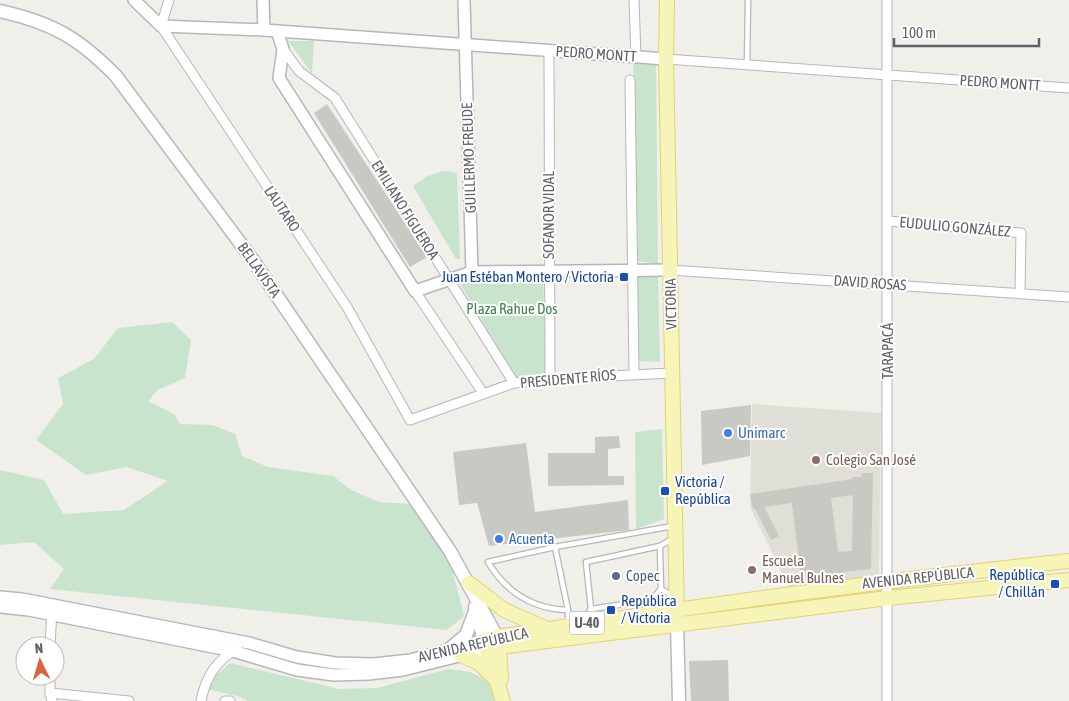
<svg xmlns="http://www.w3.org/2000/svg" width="1069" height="701" viewBox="0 0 1069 701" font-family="'Asap Condensed',sans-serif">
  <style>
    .education { fill: #dfded7 }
    .green { fill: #c8e4cc }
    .building { fill: #c8c9c3; fill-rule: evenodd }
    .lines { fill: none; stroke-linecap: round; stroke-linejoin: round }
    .service-casing { stroke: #b5b7bb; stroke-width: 7 }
    .minor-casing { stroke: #b5b7bb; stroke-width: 11 }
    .tertiary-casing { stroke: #b5b7bb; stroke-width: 14 }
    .secondary-casing { stroke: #b7b9be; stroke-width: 15 }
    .primary-casing { stroke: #e2d16f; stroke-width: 16 }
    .service { stroke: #fff; stroke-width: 4.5 }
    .minor { stroke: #fff; stroke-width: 9 }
    .tertiary { stroke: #fff; stroke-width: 11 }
    .secondary { stroke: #fff; stroke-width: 12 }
    .primary { stroke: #f6f4b7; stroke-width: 14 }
    .transit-dot { fill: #1a4fb4; stroke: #fff; stroke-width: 2 }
    .shop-dot { fill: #3f7fe0; stroke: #fff; stroke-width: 2 }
    .education-dot { fill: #8d6e63; stroke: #fff; stroke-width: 2 }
    .service-dot { fill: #5c6f8a; stroke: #fff; stroke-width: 2 }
    .labels { text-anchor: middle; stroke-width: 4; stroke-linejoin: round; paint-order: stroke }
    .shield { fill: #fff; stroke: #909195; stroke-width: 1 }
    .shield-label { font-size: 14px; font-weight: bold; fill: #606267 }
    .street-label { font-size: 15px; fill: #606267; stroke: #fff }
    .transit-label { font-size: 15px; fill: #164399; stroke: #fff; text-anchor: end }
    .park-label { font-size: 15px; fill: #41844d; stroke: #fff }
    .shop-label { font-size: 15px; fill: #366cbe; stroke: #fff; text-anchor: start }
    .education-label { font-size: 15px; fill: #785e54; stroke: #fff; text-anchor: start }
    .service-label { font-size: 15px; fill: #4e5e75; stroke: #fff; text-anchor: start }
  </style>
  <rect width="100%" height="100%" fill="#f0efe9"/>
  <polygon class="education" points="752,404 881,413 879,575 789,587 750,507"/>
  <g class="green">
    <polygon points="288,41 314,41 312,73"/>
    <polygon points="633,61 656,63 658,264 638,261"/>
    <polygon points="444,171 457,173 460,259 456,259 413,186 428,176"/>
    <polygon points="658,275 660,362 639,361 637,277"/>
    <polygon points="543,276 546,373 516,377 460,284 479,278"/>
    <polygon points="172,322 191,340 185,378 158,390 148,401 174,414 180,424 213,425 235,434 242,456 268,467 333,476 351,490 379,502 411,504 450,560 464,616 447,630 50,589 64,569 34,542 0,545 0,470 44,480 63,514 124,510 168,481 127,467 86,475 36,440 63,404 58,378 94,359 118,328"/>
    <polygon points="662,429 664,519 636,529 635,432"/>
    <polygon points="230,663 339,689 377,688 448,669 471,672 489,682 495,701 248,701 237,696 206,689 216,675"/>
  </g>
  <g class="building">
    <polygon points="327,104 427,257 410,267 314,113"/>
    <polygon points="751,405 750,456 702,465 701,411"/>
    <polygon points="619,436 620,448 608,449 608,476 624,476 624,485 548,486 548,453 595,453 595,437"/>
    <polygon points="526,443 535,512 628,500 629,530 489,546 477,503 459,505 453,452"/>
    <path d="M862 473H873L871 569 801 577 792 503 764 507 779 536 771 540 755 509H753L750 494 853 479V477H861ZM853 495 852 551 838 552 831 498Z"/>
    <polygon points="728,660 729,701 691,701 689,661"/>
  </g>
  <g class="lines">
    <defs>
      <g id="service">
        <polyline points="747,65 748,0"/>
        <polyline points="672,539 660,546 661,589 675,597"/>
        <polyline points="555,547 568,610 568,624"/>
        <polyline points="651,600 661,589"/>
        <polyline points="591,609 586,562 660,546"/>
        <path d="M568 610C533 609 506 592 488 562L555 547 673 526"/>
        <polyline points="583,621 591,609 651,600 658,610"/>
      </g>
      <g id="minor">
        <polyline points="169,0 161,26 347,307 410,420 514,383 550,379 672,373"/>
        <polyline points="634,0 636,57"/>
        <polyline points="283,49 299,71 335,98 514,383"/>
        <polyline points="549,51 550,379"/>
        <polyline points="666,59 1069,88"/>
        <polyline points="630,80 634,374"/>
        <polyline points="889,221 1021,233 1020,293"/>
        <polyline points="670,270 1069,297"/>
        <polyline points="415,291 483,393"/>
        <polyline points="50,646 52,609"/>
        <polyline points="50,676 50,693 52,701"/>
        <polyline points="50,693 129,701"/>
        <path d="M201 701C205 679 216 660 237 649"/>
        <polyline points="225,701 230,701"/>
        <polyline points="887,701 887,0"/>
      </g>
      <g id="tertiary">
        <polyline points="134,0 161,26 264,30 666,59"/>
        <polyline points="263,0 264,30"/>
        <polyline points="464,0 472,272"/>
        <polyline points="277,31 283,49 279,78 415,291 472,272 670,270"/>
        <polyline points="0,597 22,599 249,643 297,657 335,663 373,664 410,660 484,640"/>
        <polyline points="0,607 29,610 233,651 297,670 334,675 369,674 403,670 487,649"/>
      </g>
      <g id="secondary">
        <path d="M0 11C51 22 79 38 116 76L252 259 450 551 497 637 499 647"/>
        <polyline points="475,607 484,640"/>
        <polyline points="677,624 679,701"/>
        <polyline points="447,651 466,635 476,609"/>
      </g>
      <g id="primary">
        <polyline points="667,0 666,59 677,617"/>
        <polyline points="469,583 504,610 545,628"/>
        <polyline points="461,655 479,663 493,677"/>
        <polyline points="501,679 499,647 888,598 1069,580"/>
        <path d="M503 701 484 640 497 637C687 607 877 581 1069 561"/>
      </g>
    </defs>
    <use href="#service" class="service-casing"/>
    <use href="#minor" class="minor-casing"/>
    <use href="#tertiary" class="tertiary-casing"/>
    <use href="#secondary" class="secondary-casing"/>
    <use href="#primary" class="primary-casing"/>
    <use href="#service" class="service"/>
    <use href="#minor" class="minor"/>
    <use href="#tertiary" class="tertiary"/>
    <use href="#secondary" class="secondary"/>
    <use href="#primary" class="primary"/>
  </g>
  <g class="transit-dot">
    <rect x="619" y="272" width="10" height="10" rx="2.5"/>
    <rect x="660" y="486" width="10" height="10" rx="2.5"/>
    <rect x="1050" y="579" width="10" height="10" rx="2.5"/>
    <rect x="606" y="605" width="10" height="10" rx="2.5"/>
  </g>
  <g class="shop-dot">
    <circle cx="728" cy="433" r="5"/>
    <circle cx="499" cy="539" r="5"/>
  </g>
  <g class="education-dot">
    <circle cx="816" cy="460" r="5"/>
    <circle cx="752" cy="570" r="5"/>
  </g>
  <circle class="service-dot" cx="616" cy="576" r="5"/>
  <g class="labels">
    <rect class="shield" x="569.5" y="611.5" width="35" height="23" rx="4"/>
    <g class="shield-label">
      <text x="587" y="628">U-40</text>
    </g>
    <g class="street-label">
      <text transform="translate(596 54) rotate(4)" y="5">PEDRO MONTT</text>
      <text transform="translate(1000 83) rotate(4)" y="5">PEDRO MONTT</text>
      <text transform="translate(469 158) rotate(-92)" y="5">GUILLERMO FREUDE</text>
      <text transform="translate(282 209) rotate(56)" y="5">LAUTARO</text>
      <text transform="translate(405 210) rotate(58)" y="5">EMILIANO FIGUEROA</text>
      <text transform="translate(549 215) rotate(-90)" y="5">SOFANOR VIDAL</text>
      <text transform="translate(955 227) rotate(5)" y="5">EUDULIO GONZÁLEZ</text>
      <text transform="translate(259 270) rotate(55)" y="5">BELLAVISTA</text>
      <text transform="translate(870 283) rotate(4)" y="5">DAVID ROSAS</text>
      <text transform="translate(671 304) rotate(-91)" y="5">VICTORIA</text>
      <text transform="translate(888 351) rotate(-90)" y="5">TARAPACÁ</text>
      <text transform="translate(568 379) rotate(-5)" y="5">PRESIDENTE RÍOS</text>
      <text transform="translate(918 578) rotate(-6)" y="5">AVENIDA REPÚBLICA</text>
      <text transform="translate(473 645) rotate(-13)" y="5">AVENIDA REPÚBLICA</text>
    </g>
    <g class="transit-label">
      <text x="614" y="282">Juan Estéban Montero / Victoria</text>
      <text x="675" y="487" text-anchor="start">Victoria /<tspan x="675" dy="17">República</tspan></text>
      <text x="1045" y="580">República<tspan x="1045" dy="17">/ Chillán</tspan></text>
      <text x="621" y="606" text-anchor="start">República<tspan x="621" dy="17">/ Victoria</tspan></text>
    </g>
    <g class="park-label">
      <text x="512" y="314">Plaza Rahue Dos</text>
    </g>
    <g class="shop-label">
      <text x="738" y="438">Unimarc</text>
      <text x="509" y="544">Acuenta</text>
    </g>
    <g class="education-label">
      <text x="826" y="465">Colegio San José</text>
      <text x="762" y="566">Escuela<tspan x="762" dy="17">Manuel Bulnes</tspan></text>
    </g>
    <g class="service-label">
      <text x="626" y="581">Copec</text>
    </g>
  </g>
  <g transform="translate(40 661) rotate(355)"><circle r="24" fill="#ffffff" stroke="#bfc0c2"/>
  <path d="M0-4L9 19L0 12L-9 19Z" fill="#d66648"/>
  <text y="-8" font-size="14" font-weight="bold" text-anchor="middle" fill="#606267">N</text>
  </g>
  <path d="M894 38v8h145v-8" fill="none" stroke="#606267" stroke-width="2.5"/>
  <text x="902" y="38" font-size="15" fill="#606267" stroke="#ffffff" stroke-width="4" paint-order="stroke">100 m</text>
</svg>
